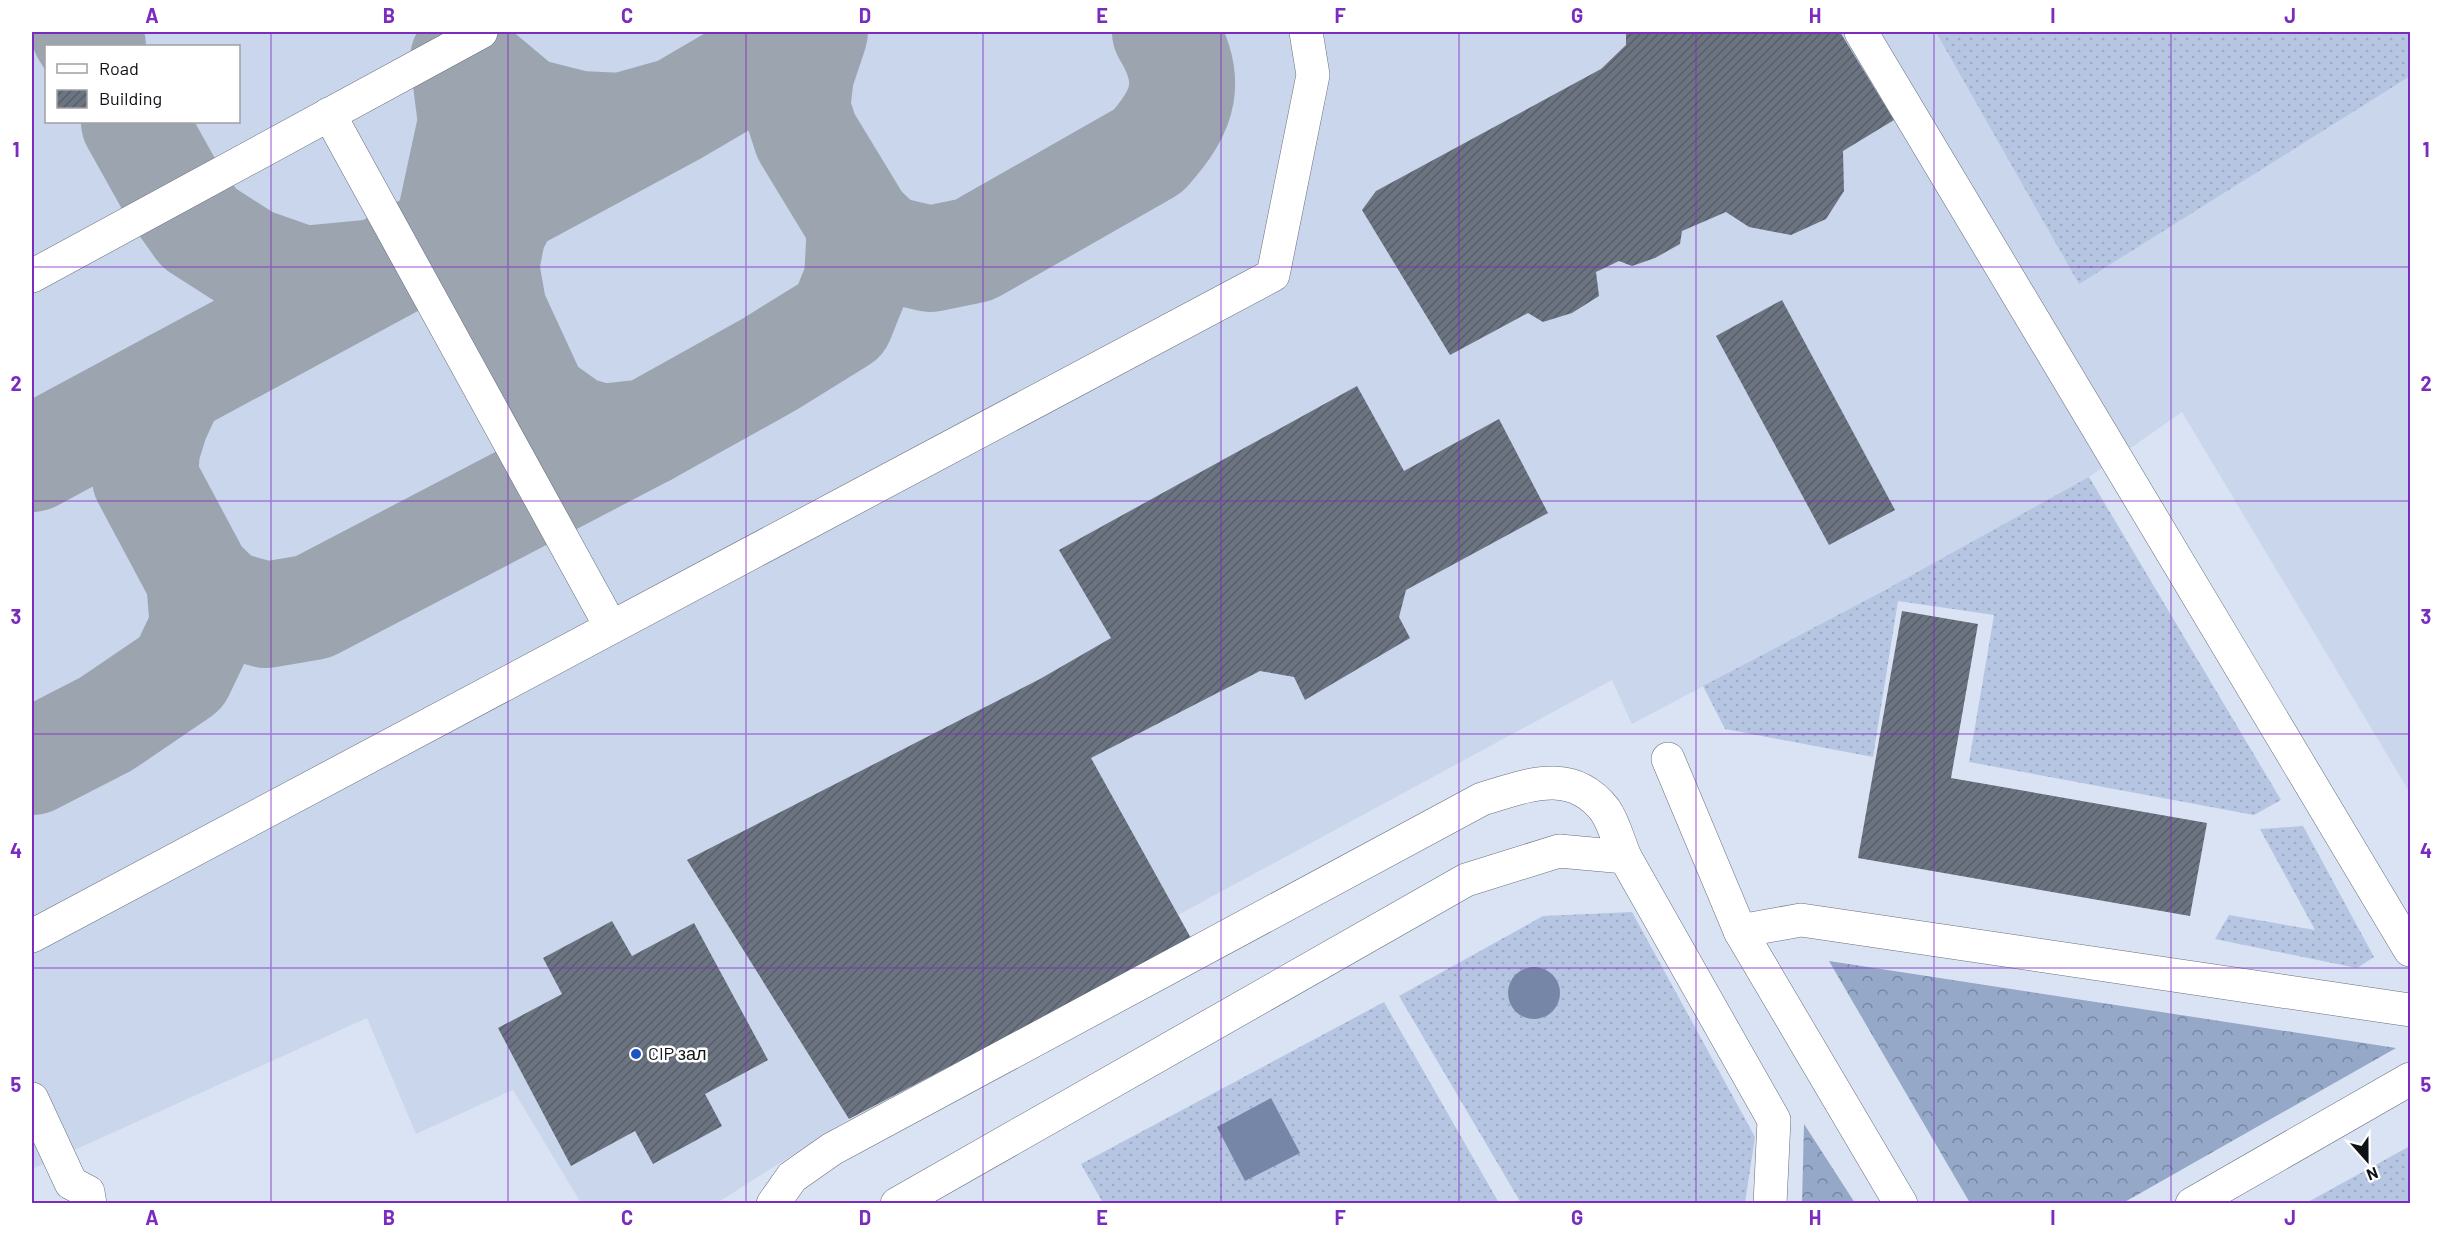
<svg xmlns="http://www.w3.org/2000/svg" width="2442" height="1235" viewBox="0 0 2442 1235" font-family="Barlow,sans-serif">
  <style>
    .built { fill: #c9d6ec; fill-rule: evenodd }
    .grass { fill: url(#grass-dots) }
    .forest { fill: url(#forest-crowns) }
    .water { fill: #7586a6 }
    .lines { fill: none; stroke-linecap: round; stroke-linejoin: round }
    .taxiway { stroke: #9ca4b0; stroke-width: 106 }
    .building { fill: url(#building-hatch) }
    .minor-casing { stroke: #666e7c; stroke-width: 34 }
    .minor { stroke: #fff; stroke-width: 33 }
    .grid { fill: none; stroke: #7b2cbf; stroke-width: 1.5; stroke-opacity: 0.55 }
    .poi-dot { fill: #1c54c0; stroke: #fff; stroke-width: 2 }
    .labels { text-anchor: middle; stroke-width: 5; stroke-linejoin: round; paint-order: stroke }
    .poi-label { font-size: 18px; fill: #0e1116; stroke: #fff; text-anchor: start }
    .neatline { fill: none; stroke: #7b2cbf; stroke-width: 2 }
    .grid-label { font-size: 20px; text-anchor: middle; font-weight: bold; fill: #7b2cbf }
  </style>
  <defs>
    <pattern id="grass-dots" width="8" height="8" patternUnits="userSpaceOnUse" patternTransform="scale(1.5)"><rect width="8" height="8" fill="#b6c6e2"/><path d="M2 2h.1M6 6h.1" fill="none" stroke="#9ba9c1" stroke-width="1.8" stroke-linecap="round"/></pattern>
    <pattern id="forest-crowns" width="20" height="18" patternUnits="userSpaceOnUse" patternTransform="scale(1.5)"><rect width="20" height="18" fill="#95a8c8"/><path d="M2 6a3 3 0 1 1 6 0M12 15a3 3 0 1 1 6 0" fill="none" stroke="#7887a1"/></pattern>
    <pattern id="building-hatch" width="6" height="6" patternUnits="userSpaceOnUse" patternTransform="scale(1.5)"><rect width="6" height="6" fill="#6c7482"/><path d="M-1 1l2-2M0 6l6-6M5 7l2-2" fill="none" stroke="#575e69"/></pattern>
  </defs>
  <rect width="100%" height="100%" fill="#dae3f3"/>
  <path class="built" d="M32 32H2410V793L2182 412 2062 496 1632 724 1612 680 1178 915 1192 940 849 1119 717 1203H581L513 1090 416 1134 367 1018 32 1169ZM46 46H238V122H46Z"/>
  <g class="grass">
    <polygon points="1936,32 2410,32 2410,76 2079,284"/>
    <polygon points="2089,477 2281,800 2254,815 1969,762 1994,615 1898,601 1873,757 1725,729 1703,686 1885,590"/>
    <polygon points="2303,826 2374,957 2357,968 2215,939 2229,915 2315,930 2260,829"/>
    <polygon points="1632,912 1755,1137 1745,1203 1521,1203 1399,996 1543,916"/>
    <polygon points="1384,1002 1499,1203 1103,1203 1081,1164"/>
    <polygon points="2410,1146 2410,1203 2306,1203"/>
  </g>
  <g class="forest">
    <polygon points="1829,961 2396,1048 2123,1203 1970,1203"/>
    <polygon points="1804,1124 1855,1203 1802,1203"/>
  </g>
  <g class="water">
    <circle cx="1534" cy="993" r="26"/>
    <polygon points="1271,1098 1300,1153 1245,1181 1217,1127"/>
  </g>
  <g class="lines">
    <g class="taxiway">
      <polyline points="84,32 93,46"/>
      <path d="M815 32 801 74 797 108 806 136 860 225 884 248 930 259 974 250 1148 151C1185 110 1194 80 1165 32"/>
      <polyline points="134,122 172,190 199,228 249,260 303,279 377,272"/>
      <polyline points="508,201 493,231 486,266 494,311 536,402 574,429 602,437 648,432 770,364 841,320 857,280 860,225"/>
      <polyline points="447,233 471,122 463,59 524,110 579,124 622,126 668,113"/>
      <polyline points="173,383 156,420 147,449 145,478 199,579 224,603 266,615 313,607 648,432"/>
      <polyline points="32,459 677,111 812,32"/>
      <polyline points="32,762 106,724 181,673 203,627 199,579"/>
    </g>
  </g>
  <g class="building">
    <polygon points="1626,32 1840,32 1894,120 1843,151 1844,191 1826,219 1791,235 1749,227 1726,212 1682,231 1680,244 1655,258 1632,266 1619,261 1596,272 1599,296 1572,313 1543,322 1528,313 1450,355 1362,210 1376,191 1601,69 1626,45"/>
    <polygon points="1782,300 1895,510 1829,545 1716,336"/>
    <polygon points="1357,386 1404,471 1499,419 1548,513 1406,590 1399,617 1410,638 1305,700 1294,677 1260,671 1091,758 1192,940 849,1119 687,860 1040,679 1111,638 1059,550"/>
    <polygon points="1902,611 1978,624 1951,778 2207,823 2190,916 1858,858"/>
    <polygon points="612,921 632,956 694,923 768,1060 705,1094 722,1126 653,1164 635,1131 571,1166 498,1028 562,994 543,958"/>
  </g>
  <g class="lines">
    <defs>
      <g id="minor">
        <polyline points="1861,32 2410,950"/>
        <polyline points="329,114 611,627"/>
        <polyline points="32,276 481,32"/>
        <polyline points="1668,759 1740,931 1901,1204"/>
        <polyline points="1740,931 1801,920 2410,1010"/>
        <polyline points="32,936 1273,275 1313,75 1306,32"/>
        <polyline points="32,1099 71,1183 88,1192 90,1204"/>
        <path d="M773 1204 792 1177 832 1149 1482 799C1526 786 1571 766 1605 810 1614 823 1619 843 1625 857"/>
        <polyline points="897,1204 1466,880 1559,851 1625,857 1774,1120 1770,1204"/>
        <polyline points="2192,1204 2410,1079"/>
      </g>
    </defs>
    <use href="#minor" class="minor-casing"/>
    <use href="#minor" class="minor"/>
  </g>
  <path class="grid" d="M271 32V1204M508 32V1204M746 32V1204M983 32V1204M1221 32V1204M1459 32V1204M1696 32V1204M1934 32V1204M2171 32V1204M32 267H2410M32 501H2410M32 734H2410M32 968H2410"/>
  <circle class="poi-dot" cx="636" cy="1054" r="6"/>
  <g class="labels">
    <g class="poi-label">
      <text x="648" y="1060">CIP зал</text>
    </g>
  </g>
  <rect width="2442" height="1235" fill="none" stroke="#ffffff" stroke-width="66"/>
  <rect x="45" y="45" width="195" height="78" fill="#ffffff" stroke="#9fa0a2" stroke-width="1.5"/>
  <rect x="57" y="64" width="30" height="9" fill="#ffffff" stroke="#9fa0a2" stroke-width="1.5"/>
  <text x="99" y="75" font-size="18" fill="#0e1116">Road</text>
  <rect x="57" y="90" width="30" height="18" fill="url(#building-hatch)" stroke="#9fa0a2" stroke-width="1.5"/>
  <text x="99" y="105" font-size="18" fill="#0e1116">Building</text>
  <g transform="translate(2367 1160) rotate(159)" stroke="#ffffff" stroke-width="4.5" paint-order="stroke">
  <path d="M0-4.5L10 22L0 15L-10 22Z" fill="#0e1116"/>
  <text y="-9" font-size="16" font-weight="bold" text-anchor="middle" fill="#0e1116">N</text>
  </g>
  <rect x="33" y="33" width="2376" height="1169" class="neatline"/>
  <g class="grid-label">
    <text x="152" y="23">A</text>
    <text x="389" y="23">B</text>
    <text x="627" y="23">C</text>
    <text x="865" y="23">D</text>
    <text x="1102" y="23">E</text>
    <text x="1340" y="23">F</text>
    <text x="1577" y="23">G</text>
    <text x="1815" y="23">H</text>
    <text x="2053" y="23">I</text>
    <text x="2290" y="23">J</text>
    <text x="16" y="157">1</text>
    <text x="2426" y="157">1</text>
    <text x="16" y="391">2</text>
    <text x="2426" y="391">2</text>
    <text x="16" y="624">3</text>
    <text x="2426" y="624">3</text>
    <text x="16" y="858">4</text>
    <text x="2426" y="858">4</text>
    <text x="16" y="1092">5</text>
    <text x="2426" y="1092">5</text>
    <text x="152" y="1225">A</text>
    <text x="389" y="1225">B</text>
    <text x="627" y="1225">C</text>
    <text x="865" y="1225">D</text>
    <text x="1102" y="1225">E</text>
    <text x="1340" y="1225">F</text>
    <text x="1577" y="1225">G</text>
    <text x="1815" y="1225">H</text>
    <text x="2053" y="1225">I</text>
    <text x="2290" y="1225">J</text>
  </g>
</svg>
